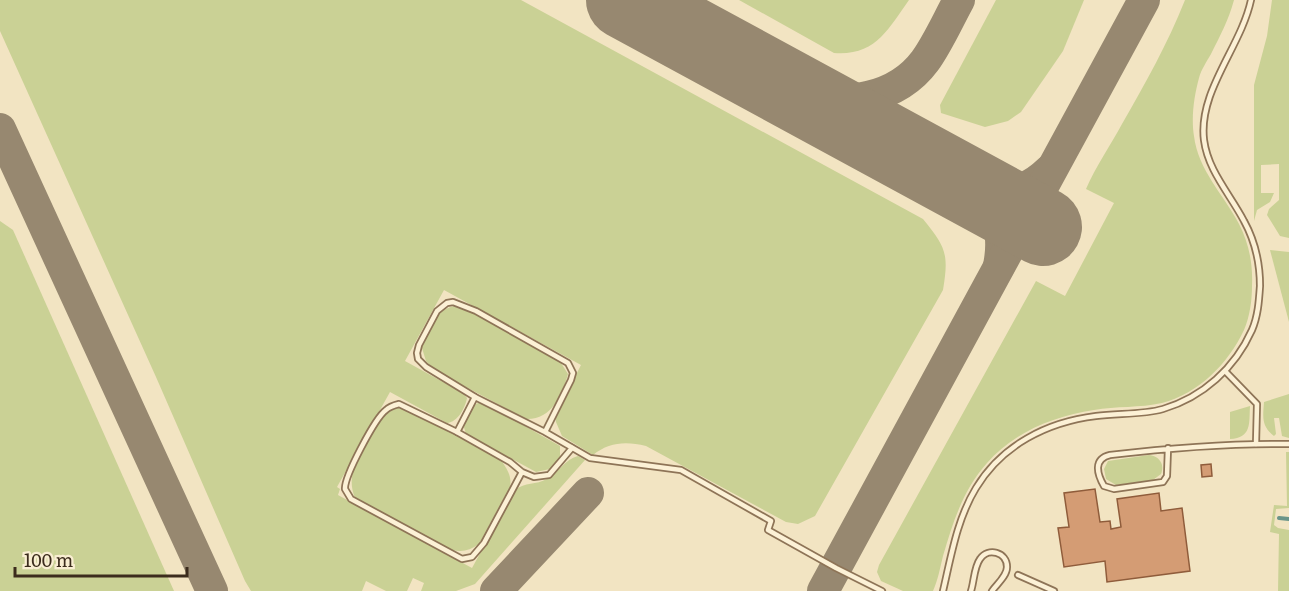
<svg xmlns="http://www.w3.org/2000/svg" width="1289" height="591" viewBox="0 0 1289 591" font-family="Literata,serif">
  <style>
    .green { fill: #cad195 }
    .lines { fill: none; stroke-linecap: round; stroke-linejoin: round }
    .stream { stroke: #6a9489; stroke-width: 4 }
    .taxiway { stroke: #978870; stroke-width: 32 }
    .runway { stroke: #978870; stroke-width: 78 }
    .building { fill: #d49c74; stroke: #8f5c3b; stroke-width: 1.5 }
    .service-casing { stroke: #8e7457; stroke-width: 8 }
    .service { stroke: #fcf1d6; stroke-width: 4.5 }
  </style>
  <rect width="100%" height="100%" fill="#f2e4c2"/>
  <g class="green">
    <path d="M0 0H521L923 219C946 247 949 254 943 290L815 516 798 524 786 522 646 446C626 441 609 442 593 455L562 436 556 422 555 416 581 365 444 290 405 361 463 393 467 398C465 408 458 422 447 423L390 392 337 487 340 489 338 495 472 568 515 490C525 482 536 485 547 479 559 472 564 460 578 456L585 460 475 584 456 591H421L424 583 413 578 407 591H386L366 581 362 591H251L245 581 156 377 0 31Z"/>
    <path d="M739 0H909C888 29 876 56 834 53Z"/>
    <polygon points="996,0 1084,0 1063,51 1021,112 1008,121 985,127 941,113 940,105"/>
    <path d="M1185 0H1234C1229 19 1220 36 1211 54 1207 61 1201 70 1199 78 1194 96 1191 118 1194 136 1198 170 1224 195 1239 224 1249 243 1253 264 1252 286 1252 300 1250 316 1244 330 1228 364 1199 393 1162 403 1140 408 1116 406 1094 410 1054 416 1014 432 987 463 963 490 953 522 943 556 940 568 938 580 933 591H903L881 581 877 572 879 565 1036 281 1065 296 1114 203 1086 189C1096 166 1110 146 1122 124 1145 84 1168 43 1185 0Z"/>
    <polygon points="1272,0 1289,0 1289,238 1280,236 1267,215 1269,209 1279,200 1279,164 1261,165 1261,193 1274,193 1270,202 1257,210 1254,221 1254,85 1267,36"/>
    <polygon points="0,221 13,230 174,591 0,591"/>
    <polygon points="1270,250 1289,252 1289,322"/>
    <path d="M454 306 468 309 551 354 561 363 568 374C562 396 551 420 526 419L434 370 426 361 421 345C429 328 435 310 454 306Z"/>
    <path d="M1289 394V438L1282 436 1279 418H1274L1276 434 1274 436C1261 426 1263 417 1264 402Z"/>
    <polygon points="478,403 484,403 560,446 560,458 550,469 536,472 466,434 463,424 473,406"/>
    <path d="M1250 406C1249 423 1252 438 1230 439V412Z"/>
    <path d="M398 408 412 410 501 460C507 469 512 476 510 487L479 544C468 552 459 553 446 548L355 498C351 488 351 481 353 471 363 452 377 413 398 408Z"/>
    <polygon points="1286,452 1289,452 1289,508 1276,509 1274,525 1278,528 1289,530 1289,591 1278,591 1279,534 1270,532 1274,505 1287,506"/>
    <path d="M1149 455C1159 456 1165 464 1161 474L1153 480 1116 485 1106 479 1104 469 1108 461Z"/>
  </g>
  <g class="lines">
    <polyline class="stream" points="1279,518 1289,519"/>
    <g class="taxiway">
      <path d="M803 97C846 105 896 100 925 61 938 43 948 20 959 0"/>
      <polyline points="0,129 212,591"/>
      <path d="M999 266C1006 228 997 218 974 190 1008 194 1024 195 1050 170"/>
      <polyline points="496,591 588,493"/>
      <polyline points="823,591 1144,0"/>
    </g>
    <polyline class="runway" points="625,0 1043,227"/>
  </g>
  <g class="building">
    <polygon points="1211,464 1212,476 1202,477 1201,465"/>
    <polygon points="1095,489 1100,522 1110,521 1111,529 1121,527 1117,499 1159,493 1161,511 1182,508 1190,571 1107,582 1105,561 1064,567 1058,528 1069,527 1064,493"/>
  </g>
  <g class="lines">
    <defs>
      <g id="service">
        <polyline points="1225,371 1257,404 1256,444"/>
        <polyline points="457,432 475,397"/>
        <polyline points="545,432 571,380 573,373 568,363 476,311 453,302 447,303 437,311 419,345 417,353 418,359 426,367 475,397 545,432 590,458 681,470 771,521 768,530 836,568 882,591"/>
        <path d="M1168 448 1167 476 1163 482 1114 489 1104 486C1097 474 1093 459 1110 455 1169 448 1229 443 1289 444"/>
        <path d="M522 472 484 543 472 557 462 559 351 499 345 489C344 477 375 418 386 410 389 407 395 405 399 404L457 432 510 462 522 472 534 477 549 475 572 448"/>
        <polyline points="1018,575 1054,591"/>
        <path d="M943 591C951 557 957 519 976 488 1002 445 1047 422 1096 416 1118 413 1142 415 1163 409 1203 397 1235 368 1252 330 1258 316 1259 301 1260 286 1260 263 1255 241 1244 221 1230 194 1208 171 1204 140 1198 91 1241 47 1251 0"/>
        <path d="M971 591C974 582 974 567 980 559 988 547 1007 552 1007 567 1007 576 997 584 992 591"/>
      </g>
    </defs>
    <use href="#service" class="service-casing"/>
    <use href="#service" class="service"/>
  </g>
  <path d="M15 567v9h172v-9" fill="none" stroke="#3c2c1d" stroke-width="3"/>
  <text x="24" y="567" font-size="18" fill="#3c2c1d" stroke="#f9eed2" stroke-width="4.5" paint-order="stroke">100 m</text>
</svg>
